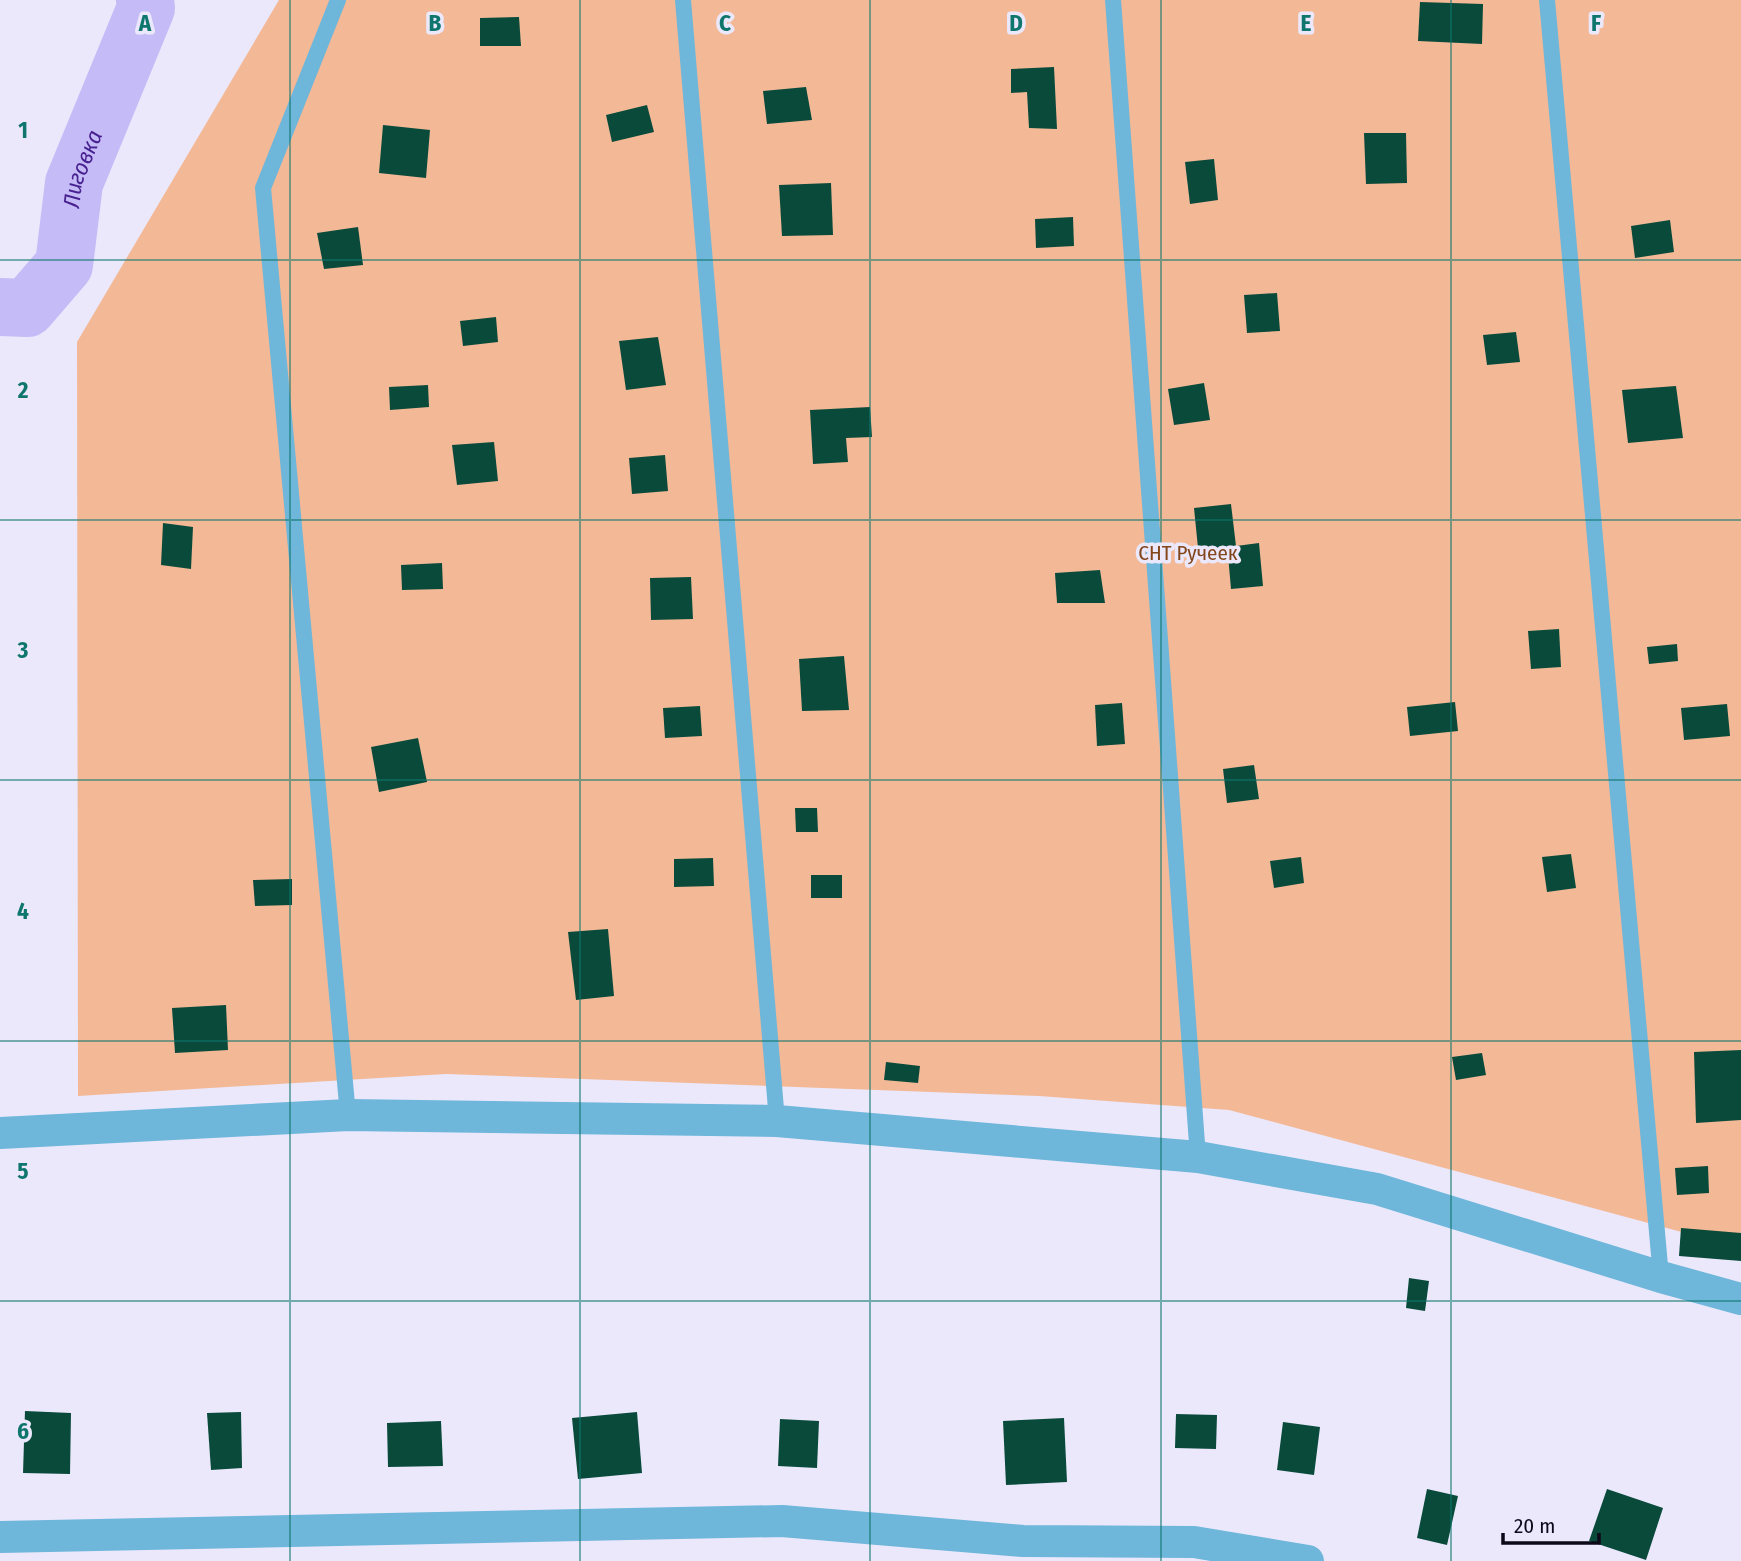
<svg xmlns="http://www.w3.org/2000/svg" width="1741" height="1561" viewBox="0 0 1741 1561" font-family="'Fira Sans Condensed',sans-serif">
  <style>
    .green { fill: #f3b997 }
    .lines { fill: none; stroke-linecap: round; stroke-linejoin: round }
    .river { stroke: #c5bbf6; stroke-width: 58 }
    .building { fill: #0a4a3b }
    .service { stroke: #6eb6da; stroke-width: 16 }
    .minor { stroke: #6eb6da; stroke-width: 32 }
    .grid { fill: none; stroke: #0f766e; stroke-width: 2; stroke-opacity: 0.55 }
    .labels { text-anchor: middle; stroke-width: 7; stroke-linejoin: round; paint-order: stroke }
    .park-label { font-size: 21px; fill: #83451a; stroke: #ebe8fc }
    .water-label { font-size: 23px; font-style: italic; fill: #482190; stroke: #ebe8fc }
    .grid-label { font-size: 23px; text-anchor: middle; font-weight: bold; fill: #0f766e; stroke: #ebe8fc; stroke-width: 7; stroke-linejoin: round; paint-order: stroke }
  </style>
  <rect width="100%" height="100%" fill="#ebe8fc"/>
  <polygon class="green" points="279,0 1741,0 1741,1248 1229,1110 1039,1096 446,1074 78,1096 77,342"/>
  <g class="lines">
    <path class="river" id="s1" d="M0 307 27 308 64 265 74 183 146 8 145 0"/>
  </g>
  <g class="building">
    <polygon points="1420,2 1483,4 1482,44 1418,41"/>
    <polygon points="519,17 521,46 480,46 480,18"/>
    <polygon points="1054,67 1057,129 1029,128 1027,92 1011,93 1011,69"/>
    <polygon points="806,87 812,120 767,124 763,91"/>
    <polygon points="647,105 654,132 612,142 606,115"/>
    <polygon points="383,125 430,130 426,178 379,173"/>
    <polygon points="1364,133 1406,133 1407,183 1366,184"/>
    <polygon points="1214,159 1218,200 1190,204 1185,162"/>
    <polygon points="831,183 833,235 782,236 779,185"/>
    <polygon points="1073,217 1074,246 1036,248 1035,219"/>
    <polygon points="1670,220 1674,252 1635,258 1631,226"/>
    <polygon points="358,227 363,265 324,269 317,233"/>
    <polygon points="1277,293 1280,331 1247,333 1244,295"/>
    <polygon points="496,317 498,342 463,346 460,321"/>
    <polygon points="1516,332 1520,362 1487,365 1483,335"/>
    <polygon points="658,337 666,385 626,390 619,341"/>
    <polygon points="1204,383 1210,420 1174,425 1168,389"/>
    <polygon points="428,385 429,407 390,410 389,387"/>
    <polygon points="1676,386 1683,438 1628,443 1622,390"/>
    <polygon points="870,407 872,437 846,438 848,462 813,464 810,410"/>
    <polygon points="494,442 498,481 457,485 452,445"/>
    <polygon points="665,455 668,491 632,494 629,458"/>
    <polygon points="1231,504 1236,546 1259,543 1263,586 1231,589 1228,555 1199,558 1194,508"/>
    <polygon points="163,523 193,527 191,569 161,565"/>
    <polygon points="442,563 443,589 402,590 401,565"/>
    <polygon points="1100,570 1105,603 1057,603 1055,573"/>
    <polygon points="691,577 693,619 651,620 650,578"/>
    <polygon points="1559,629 1561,667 1531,669 1528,631"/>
    <polygon points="1677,644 1678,661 1649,664 1647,647"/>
    <polygon points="844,656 849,710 802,711 799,659"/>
    <polygon points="1455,702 1458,731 1410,736 1407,707"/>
    <polygon points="1122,703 1125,744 1097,746 1095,705"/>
    <polygon points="1727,704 1730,736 1684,740 1681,708"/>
    <polygon points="700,706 702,736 665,738 663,708"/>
    <polygon points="418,738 427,782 379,792 371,747"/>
    <polygon points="1254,765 1259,799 1227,803 1223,769"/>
    <polygon points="795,808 817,808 818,832 796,832"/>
    <polygon points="1571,854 1576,888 1547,892 1542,857"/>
    <polygon points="1301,857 1304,883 1274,888 1270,861"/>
    <polygon points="713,858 714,886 674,887 674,859"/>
    <rect x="811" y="875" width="31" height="23"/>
    <polygon points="292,879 292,905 255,906 253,880"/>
    <polygon points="608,929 614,996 576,1000 568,932"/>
    <polygon points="226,1005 228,1050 175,1053 172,1008"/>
    <polygon points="1741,1050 1741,1120 1696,1123 1694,1052"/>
    <polygon points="1482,1053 1486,1075 1456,1080 1452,1057"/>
    <polygon points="886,1062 920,1066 918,1083 884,1080"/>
    <polygon points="1708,1166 1709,1193 1677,1195 1675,1168"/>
    <polygon points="1681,1228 1741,1233 1741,1261 1679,1256"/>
    <polygon points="1409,1278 1429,1281 1425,1311 1406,1308"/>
    <polygon points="25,1411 71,1413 70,1474 23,1473"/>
    <polygon points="241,1412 242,1468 211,1470 207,1413"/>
    <polygon points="637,1412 642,1473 578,1479 572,1418"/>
    <polygon points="1176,1414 1217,1415 1216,1449 1175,1448"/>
    <polygon points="1064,1418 1067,1482 1006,1485 1003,1421"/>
    <polygon points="780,1419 819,1421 817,1468 778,1466"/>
    <polygon points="441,1421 443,1466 388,1467 387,1423"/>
    <polygon points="1283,1422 1320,1427 1314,1475 1277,1470"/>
    <polygon points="1427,1489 1458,1496 1447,1545 1417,1538"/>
    <polygon points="1607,1489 1663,1508 1646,1560 1589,1541"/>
  </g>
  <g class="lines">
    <g class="service">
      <polyline points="338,0 263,188 348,1115"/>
      <polyline points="683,0 777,1121"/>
      <polyline points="1113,0 1198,1157"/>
      <polyline points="1547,0 1661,1277"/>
    </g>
    <g class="minor">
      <polyline points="0,1133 348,1115 777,1121 1198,1157 1377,1189 1661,1277 1741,1299"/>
      <polyline points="0,1537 782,1521 1023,1541 1194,1542 1308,1561"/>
    </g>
  </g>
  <path class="grid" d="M290 0V1561M580 0V1561M870 0V1561M1161 0V1561M1451 0V1561M0 260H1741M0 520H1741M0 780H1741M0 1041H1741M0 1301H1741"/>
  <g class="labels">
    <g class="park-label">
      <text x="1188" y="560">СНТ Ручеек</text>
    </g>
    <g class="water-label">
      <text dy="8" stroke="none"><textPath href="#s1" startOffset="182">Лиговка</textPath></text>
    </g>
  </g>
  <g class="grid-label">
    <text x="145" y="31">A</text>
    <text x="435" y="31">B</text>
    <text x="725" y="31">C</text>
    <text x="1016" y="31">D</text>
    <text x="1306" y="31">E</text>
    <text x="1596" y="31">F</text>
    <text x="23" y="138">1</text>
    <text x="23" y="398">2</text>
    <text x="23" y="658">3</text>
    <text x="23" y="919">4</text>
    <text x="23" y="1179">5</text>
    <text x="23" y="1439">6</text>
  </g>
  <path d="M1503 1533v10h96v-10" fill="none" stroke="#0c0918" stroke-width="3.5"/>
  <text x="1514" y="1533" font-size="21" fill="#0c0918" stroke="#ebe8fc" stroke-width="5" paint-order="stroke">20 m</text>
</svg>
